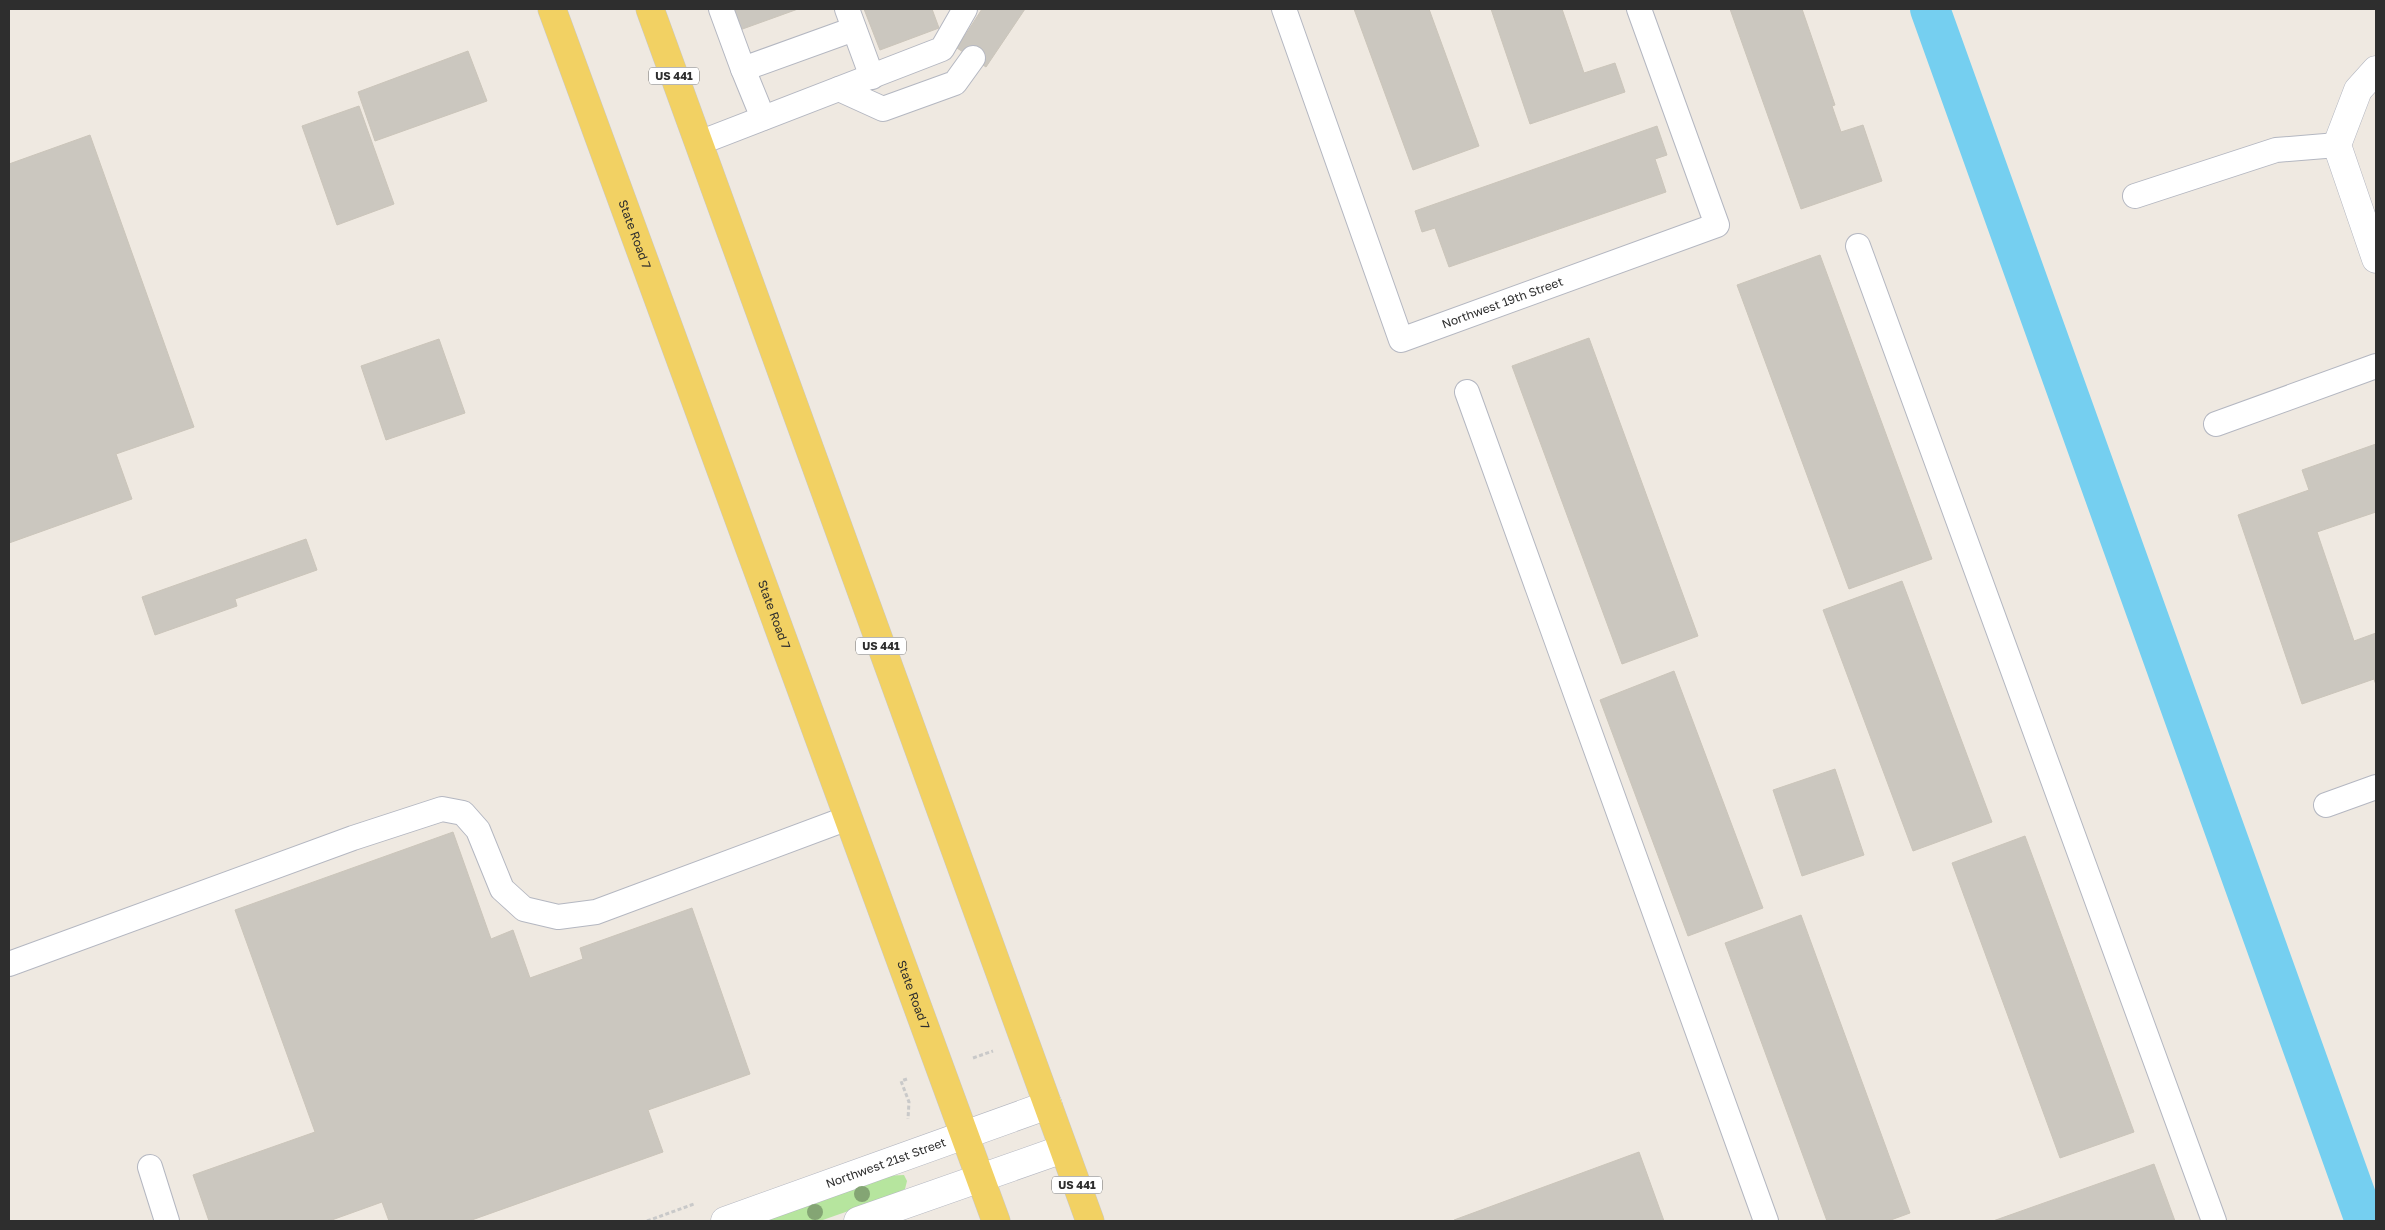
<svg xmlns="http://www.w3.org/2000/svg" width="2385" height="1230" viewBox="0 0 2385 1230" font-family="'Golos Text',sans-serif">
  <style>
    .green { fill: #b6e59e }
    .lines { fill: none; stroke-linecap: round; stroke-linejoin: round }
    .canal { stroke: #75cff0; stroke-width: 40 }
    .building { fill: #cbc7bf; stroke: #cbc5ba }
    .service-casing { stroke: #b4b7c1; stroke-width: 26 }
    .minor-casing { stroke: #b4b7c1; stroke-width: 29 }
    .primary-casing { stroke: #c9c9c9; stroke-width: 29 }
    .path { stroke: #c9c9c9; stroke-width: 3; stroke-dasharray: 4 2.5; stroke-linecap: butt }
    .service { stroke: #fff; stroke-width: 24 }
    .minor { stroke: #fff; stroke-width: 28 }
    .primary { stroke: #f2d163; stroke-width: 28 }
    .tree { fill: #84a574 }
    .labels { text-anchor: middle; stroke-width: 4; stroke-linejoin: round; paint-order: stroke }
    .shield { fill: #fff; stroke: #6d6d6d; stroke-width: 1 }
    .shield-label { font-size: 11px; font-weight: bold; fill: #2e2e2e }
    .street-label { font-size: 12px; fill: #2e2e2e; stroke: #fff }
  </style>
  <rect width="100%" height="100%" fill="#efe9e1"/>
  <polygon class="green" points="904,1175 907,1181 905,1189 891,1196 820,1221 759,1221 884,1176"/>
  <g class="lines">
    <polyline class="canal" points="1930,9 2365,1221"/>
  </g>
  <g class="building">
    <polygon points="729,9 798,9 737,31"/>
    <polygon points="864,9 932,9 939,28 880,50"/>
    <polygon points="982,9 1025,9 986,67 957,48"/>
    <polygon points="1354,9 1429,9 1479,146 1413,170"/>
    <polygon points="1491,9 1562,9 1584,73 1615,63 1625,92 1530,124"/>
    <polygon points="1730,9 1802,9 1835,105 1832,106 1841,132 1863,125 1882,181 1801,209"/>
    <polygon points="468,51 487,101 375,141 358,92"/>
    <polygon points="359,106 394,204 337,225 302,126"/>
    <polygon points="1657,126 1667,155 1655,159 1666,192 1449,267 1435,228 1422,232 1415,211"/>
    <polygon points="90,135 194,427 116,454 132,499 9,543 9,164"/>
    <polygon points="1820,255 1932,559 1849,589 1737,285"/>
    <polygon points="1589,338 1698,636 1622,664 1512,366"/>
    <polygon points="439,339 465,413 386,440 361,366"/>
    <polygon points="2376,444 2376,512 2317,532 2354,641 2376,633 2376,685 2374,679 2302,704 2238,515 2309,490 2302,470"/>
    <polygon points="306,539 317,570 235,599 237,606 155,635 142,597"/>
    <polygon points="1902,581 1992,822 1913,851 1823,610"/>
    <polygon points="1674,671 1763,908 1688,936 1600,700"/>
    <polygon points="1835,769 1864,855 1802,876 1773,790"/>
    <polygon points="453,832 491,939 513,930 530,978 583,959 580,948 692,908 750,1074 648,1110 663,1152 469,1221 389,1221 382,1202 329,1221 209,1221 193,1175 315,1132 235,910"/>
    <polygon points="2025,836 2134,1132 2060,1158 1952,863"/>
    <polygon points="1801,915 1910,1213 1888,1221 1827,1221 1725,943"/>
    <polygon points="1639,1152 1664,1221 1454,1221 1454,1220"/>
    <polygon points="2154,1164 2175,1221 1993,1221"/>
  </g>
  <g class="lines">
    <defs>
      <g id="service">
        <polyline points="721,9 743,69 854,29"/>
        <polyline points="847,9 872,77"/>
        <path id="s1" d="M1284 9 1401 340 1717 225 1639 9"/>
        <polyline points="743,69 763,118"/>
        <polyline points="839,89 883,109 955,83 973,58"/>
        <polyline points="699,143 942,49 965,9"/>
        <polyline points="2135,196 2276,150 2337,145"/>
        <polyline points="1858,246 2214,1221"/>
        <polyline points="1467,392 1766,1221"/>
        <polyline points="2216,424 2376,366"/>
        <polyline points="2326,805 2376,787"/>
        <polyline points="9,964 353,838 442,809 463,813 478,830 502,889 524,909 558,917 596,912 848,818"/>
        <polyline points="150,1167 167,1221"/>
      </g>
      <g id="minor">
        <polyline points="2376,70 2358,90 2337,145 2376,259"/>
        <path id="s2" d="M725 1221 1048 1105"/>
        <polyline points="858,1221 1063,1149"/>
      </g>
      <g id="primary">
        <path id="s3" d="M552 9 996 1221"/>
        <polyline points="650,9 1090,1221"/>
      </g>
    </defs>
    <use href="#service" class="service-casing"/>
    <use href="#minor" class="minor-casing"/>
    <use href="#primary" class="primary-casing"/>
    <g class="path">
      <polyline points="973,1058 993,1051"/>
      <polyline points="907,1079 901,1081 909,1102 908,1119"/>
      <polyline points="647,1221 694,1204"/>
    </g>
    <use href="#service" class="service"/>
    <use href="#minor" class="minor"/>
    <use href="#primary" class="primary"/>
  </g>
  <g class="tree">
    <circle cx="862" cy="1194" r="8"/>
    <circle cx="815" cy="1212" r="8"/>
  </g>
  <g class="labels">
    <g class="shield">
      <rect x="649" y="67.5" width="50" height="17" rx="4"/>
      <rect x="856" y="637.5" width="50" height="17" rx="4"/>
      <rect x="1052" y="1176.5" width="50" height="17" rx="4"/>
    </g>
    <g class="shield-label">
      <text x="674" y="80">US 441</text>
      <text x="881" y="650">US 441</text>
      <text x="1077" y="1189">US 441</text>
    </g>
    <g class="street-label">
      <text dy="4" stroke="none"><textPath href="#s3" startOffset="240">State Road 7</textPath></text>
      <text dy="4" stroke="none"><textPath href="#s1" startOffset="459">Northwest 19th Street</textPath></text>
      <text dy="4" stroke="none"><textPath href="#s3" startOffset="645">State Road 7</textPath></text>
      <text dy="4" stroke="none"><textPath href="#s3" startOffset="1050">State Road 7</textPath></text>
      <text dy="4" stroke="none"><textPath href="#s2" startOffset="171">Northwest 21st Street</textPath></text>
    </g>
  </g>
  <rect width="2385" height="1230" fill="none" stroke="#2e2e2e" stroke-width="20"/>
</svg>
